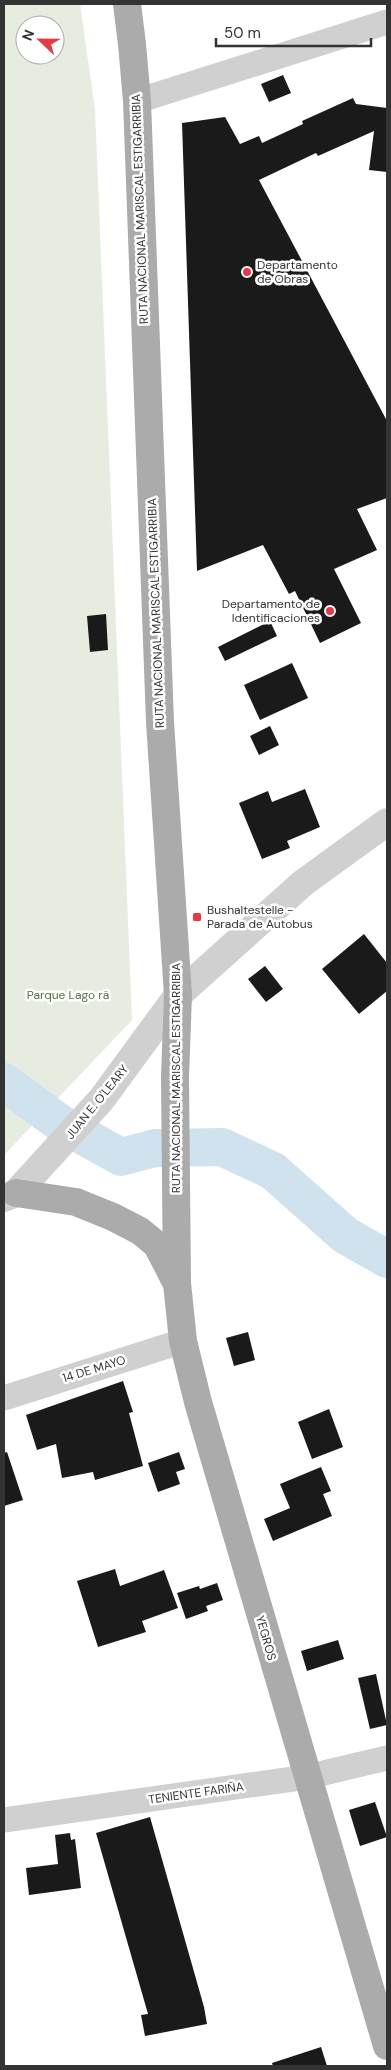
<svg xmlns="http://www.w3.org/2000/svg" width="391" height="2070" viewBox="0 0 391 2070" font-family="'DM Sans',sans-serif">
  <style>
    .green { fill: #e6ecdf; fill-rule: evenodd }
    .lines { fill: none; stroke-linecap: round; stroke-linejoin: round }
    .river { stroke: #cfe2ee; stroke-width: 38 }
    .building { fill: #1a1a1a }
    .minor { stroke: #d0d0d0; stroke-width: 25 }
    .tertiary { stroke: #d0d0d0; stroke-width: 28 }
    .primary { stroke: #ababab; stroke-width: 28 }
    .poi-dot { fill: #e63946; stroke: #fff; stroke-width: 2 }
    .labels { text-anchor: middle; stroke-width: 5; stroke-linejoin: round; paint-order: stroke }
    .street-label { font-size: 12px; fill: #333; stroke: #fff }
    .poi-label { font-size: 12px; fill: #333; stroke: #fff; text-anchor: start }
    .park-label { font-size: 12px; fill: #56703f; stroke: #fff }
  </style>
  <rect width="100%" height="100%" fill="#fff"/>
  <path class="green" d="M4 4H80L95 109 132 1020 4 1155ZM25 25H55V55H25Z"/>
  <g class="lines">
    <polyline class="river" points="4,1082 60,1123 121,1157 155,1148 222,1147 273,1171 345,1235 387,1259"/>
  </g>
  <g class="building">
    <polygon points="283,75 291,93 269,102 261,84"/>
    <polygon points="353,98 356,104 387,108 387,172 369,170 374,131 318,156 316,153 259,180 387,421 387,498 357,509 377,550 334,569 361,623 320,643 295,591 289,594 263,545 197,571 182,123 225,117 240,144 259,136 262,143 303,124 302,121"/>
    <polygon points="106,614 108,650 90,652 87,616"/>
    <polygon points="270,621 277,636 225,661 218,647"/>
    <polygon points="292,663 308,698 260,720 244,685"/>
    <polygon points="270,726 279,745 259,755 250,736"/>
    <polygon points="305,789 320,827 287,841 290,848 262,859 239,803 268,791 272,802"/>
    <polygon points="364,934 387,963 387,991 359,1014 322,969"/>
    <polygon points="265,966 283,989 266,1002 248,979"/>
    <polygon points="248,1332 255,1360 234,1366 226,1338"/>
    <polygon points="123,1381 133,1412 129,1413 143,1466 95,1480 93,1472 62,1478 56,1444 37,1450 26,1415"/>
    <polygon points="329,1409 343,1447 312,1459 298,1422"/>
    <polygon points="7,1452 23,1500 4,1506 4,1453"/>
    <polygon points="179,1452 185,1469 176,1472 180,1484 158,1492 148,1463"/>
    <polygon points="321,1467 331,1491 323,1494 332,1516 273,1541 264,1519 290,1508 280,1484"/>
    <polygon points="115,1569 120,1586 164,1570 178,1608 142,1621 146,1632 98,1647 77,1581"/>
    <polygon points="217,1583 223,1600 206,1606 208,1611 186,1619 177,1593 199,1586 200,1589"/>
    <polygon points="338,1640 344,1659 307,1671 301,1651"/>
    <polygon points="376,1674 387,1725 370,1729 358,1678"/>
    <polygon points="375,1802 387,1837 360,1846 349,1810"/>
    <polygon points="150,1817 204,2007 207,2024 145,2036 141,2015 148,2014 96,1833"/>
    <polygon points="70,1833 71,1840 75,1839 81,1888 29,1895 26,1868 58,1864 55,1835"/>
    <polygon points="321,2047 327,2066 273,2066 272,2063"/>
  </g>
  <g class="lines">
    <g class="minor">
      <polyline points="137,101 387,22"/>
      <polyline points="4,1398 183,1341"/>
      <polyline points="4,1820 307,1777 387,1758"/>
    </g>
    <polyline class="tertiary" points="4,1198 16,1193 101,1100 178,995 303,883 387,822"/>
    <g class="primary">
      <polyline points="127,4 132,44 137,101 160,722 178,995 175,1077 177,1283 183,1341 198,1402 387,2046"/>
      <polyline points="16,1193 76,1202 113,1217 140,1231 157,1245 175,1280"/>
    </g>
  </g>
  <g class="poi-dot">
    <circle cx="247" cy="272" r="5"/>
    <circle cx="330" cy="611" r="5"/>
    <rect x="192" y="912" width="10" height="10" rx="2.5"/>
  </g>
  <g class="labels">
    <g class="street-label">
      <text transform="translate(140 209) rotate(-92)" y="4">RUTA NACIONAL MARISCAL ESTIGARRIBIA</text>
      <text transform="translate(156 613) rotate(-92)" y="4">RUTA NACIONAL MARISCAL ESTIGARRIBIA</text>
      <text transform="translate(176 1078) rotate(-90)" y="4">RUTA NACIONAL MARISCAL ESTIGARRIBIA</text>
      <text transform="translate(97 1102) rotate(-51)" y="4">JUAN E. O'LEARY</text>
      <text transform="translate(94 1369) rotate(-17)" y="4">14 DE MAYO</text>
      <text transform="translate(266 1638) rotate(74)" y="4">YEGROS</text>
      <text transform="translate(196 1793) rotate(-8)" y="4">TENIENTE FARIÑA</text>
    </g>
    <g class="poi-label">
      <text x="257" y="269">Departamento<tspan x="257" dy="14">de Obras</tspan></text>
      <text x="320" y="608" text-anchor="end">Departamento de<tspan x="320" dy="14">Identificaciones</tspan></text>
      <text x="207" y="914">Bushaltestelle -<tspan x="207" dy="14">Parada de Autobus</tspan></text>
    </g>
    <g class="park-label">
      <text x="68" y="999">Parque Lago rã</text>
    </g>
  </g>
  <rect width="391" height="2070" fill="none" stroke="#333333" stroke-width="10"/>
  <g transform="translate(40 40) rotate(292)"><circle r="24" fill="#ffffff" stroke="#adadad"/>
  <path d="M0-4L9 19L0 12L-9 19Z" fill="#e63946"/>
  <text y="-8" font-size="14" font-weight="bold" text-anchor="middle" fill="#333333">N</text>
  </g>
  <path d="M216 38v8h155v-8" fill="none" stroke="#333333" stroke-width="2.5"/>
  <text x="224" y="38" font-size="15" fill="#333333" stroke="#ffffff" stroke-width="4" paint-order="stroke">50 m</text>
</svg>
